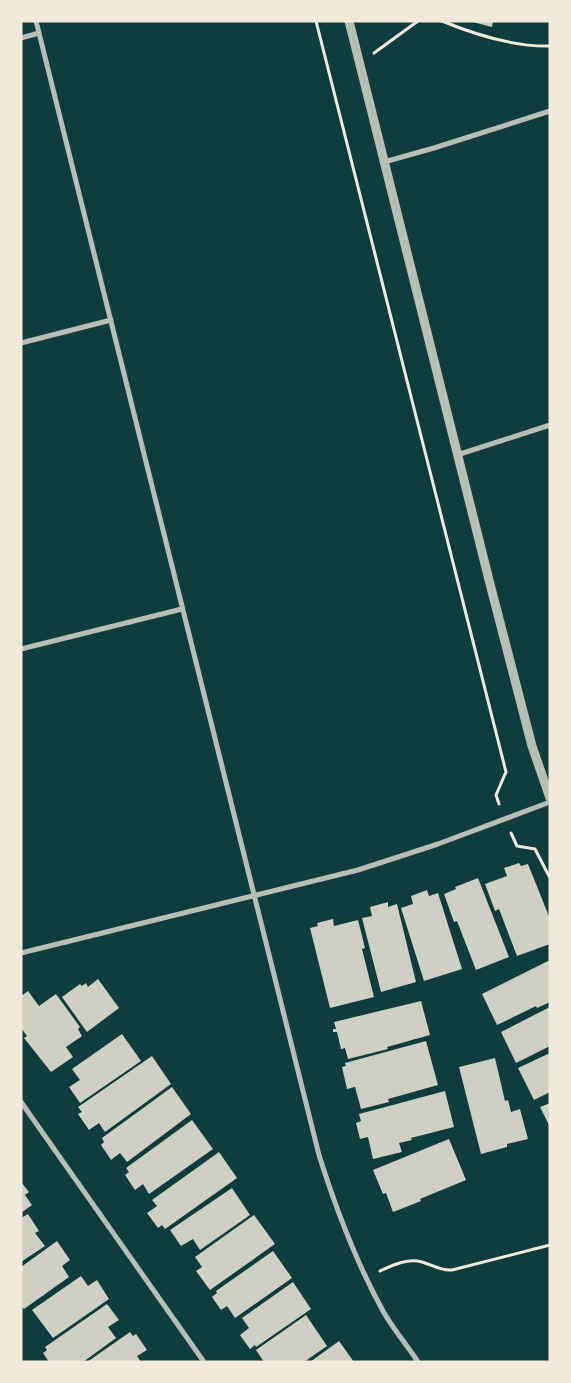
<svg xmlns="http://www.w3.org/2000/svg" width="571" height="1383" viewBox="0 0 571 1383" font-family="Rubik,sans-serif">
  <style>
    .building { fill: #cfcfc3 }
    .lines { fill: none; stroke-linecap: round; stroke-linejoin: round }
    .path { stroke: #f1e9da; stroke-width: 3 }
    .minor { stroke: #b8beb3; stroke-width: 5 }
    .tertiary { stroke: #b8beb3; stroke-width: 9 }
  </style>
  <rect width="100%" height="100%" fill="#0f3d3e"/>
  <g class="building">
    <polygon points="469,21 493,21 492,27"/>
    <polygon points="519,863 521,866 528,864 550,919 550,944 517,956 499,909 495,911 485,884 507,876 504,868"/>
    <polygon points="478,878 509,957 476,970 457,921 454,922 444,894 456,889 455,887"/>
    <polygon points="427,890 429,896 438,893 462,969 424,981 401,908 413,904 411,896"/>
    <polygon points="388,902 388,907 397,904 416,982 381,992 362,918 372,916 370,907"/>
    <polygon points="333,919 334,926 358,920 365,948 362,949 374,997 330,1008 310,928 318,926 317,923"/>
    <polygon points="550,960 550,1002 537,1008 536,1006 497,1025 482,994"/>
    <polygon points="98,979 119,1008 87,1032 62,997 80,984 82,986 86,983 88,987"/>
    <polygon points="28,991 39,1006 56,994 80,1027 78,1029 82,1036 66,1047 73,1057 51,1072 24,1038 27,1036 21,1028 21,996"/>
    <polygon points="421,1001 430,1035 387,1047 388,1049 348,1059 345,1048 341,1049 337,1032 333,1032 333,1029 336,1029 334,1022"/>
    <polygon points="550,1007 550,1046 516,1063 501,1032"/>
    <polygon points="122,1034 141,1061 80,1103 69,1087 80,1080 72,1069"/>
    <polygon points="426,1041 438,1085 388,1099 389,1102 361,1109 355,1087 347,1089 342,1067 346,1066 345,1063"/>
    <polygon points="550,1053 550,1092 534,1100 518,1068"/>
    <polygon points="152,1056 171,1084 105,1132 99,1123 89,1130 78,1114 82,1112 78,1107"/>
    <polygon points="495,1058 505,1101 508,1100 511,1112 520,1109 528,1139 507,1144 507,1147 481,1154 459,1067"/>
    <polygon points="172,1087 191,1114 127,1162 120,1153 111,1160 101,1145 104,1142 102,1138"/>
    <polygon points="445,1091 454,1127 411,1138 412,1140 399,1143 402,1152 373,1159 368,1137 360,1139 356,1123 361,1121 359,1114"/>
    <polygon points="550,1103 550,1127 540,1107"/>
    <polygon points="192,1120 213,1149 149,1194 143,1184 135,1190 125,1175 129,1172 126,1168"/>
    <polygon points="449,1139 466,1180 420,1199 421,1201 393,1212 386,1193 383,1194 373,1170"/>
    <polygon points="219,1152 237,1178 165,1229 162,1225 158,1228 147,1213 157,1206 152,1200"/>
    <polygon points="21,1182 29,1192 25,1195 32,1205 21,1213"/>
    <polygon points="232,1188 250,1215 200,1250 193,1239 181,1246 170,1230"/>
    <polygon points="28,1214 39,1231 35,1233 45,1246 21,1262 21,1218"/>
    <polygon points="254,1215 275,1244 210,1290 196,1271 202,1267 195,1257"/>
    <polygon points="57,1241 70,1260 62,1266 69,1277 24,1309 21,1306 21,1267"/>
    <polygon points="273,1251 292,1278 235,1318 227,1306 221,1310 212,1297 217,1293 216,1291"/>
    <polygon points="81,1276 88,1286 97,1280 109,1299 53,1338 32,1310"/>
    <polygon points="293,1282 311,1309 256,1347 255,1345 250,1349 240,1335 249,1328 242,1318"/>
    <polygon points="107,1304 119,1320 108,1327 116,1338 83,1362 49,1362 43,1353 47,1350 45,1347"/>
    <polygon points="306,1315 327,1346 304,1362 264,1362 256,1350"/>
    <polygon points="130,1332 133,1336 136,1334 147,1350 137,1356 141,1362 87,1362"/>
    <polygon points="339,1341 354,1362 310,1362"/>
  </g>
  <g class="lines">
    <g class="path">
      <polyline points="316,21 506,772 496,795 499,804"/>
      <path d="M442 21C476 35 513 47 550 46"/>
      <polyline points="374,53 418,21"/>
      <polyline points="511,833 517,846 535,849 550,878"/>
      <path d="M380 1271C393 1265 407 1258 422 1262 433 1265 440 1271 452 1270L550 1245"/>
    </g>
    <g class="minor">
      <path d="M36 21 319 1155C336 1209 356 1262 383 1311 393 1329 407 1345 418 1362"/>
      <polyline points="21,38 39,33"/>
      <polyline points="384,162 434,148 550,111"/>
      <polyline points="21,343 111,320"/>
      <polyline points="457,455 550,425"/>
      <polyline points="21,649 182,609"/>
      <polyline points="21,953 358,870 438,844 550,802"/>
      <polyline points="21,1102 204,1362"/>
    </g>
    <polyline class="tertiary" points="349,21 489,580 532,746 550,798"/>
  </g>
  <rect width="571" height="1383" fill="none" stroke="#f1e9da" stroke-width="45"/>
</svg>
